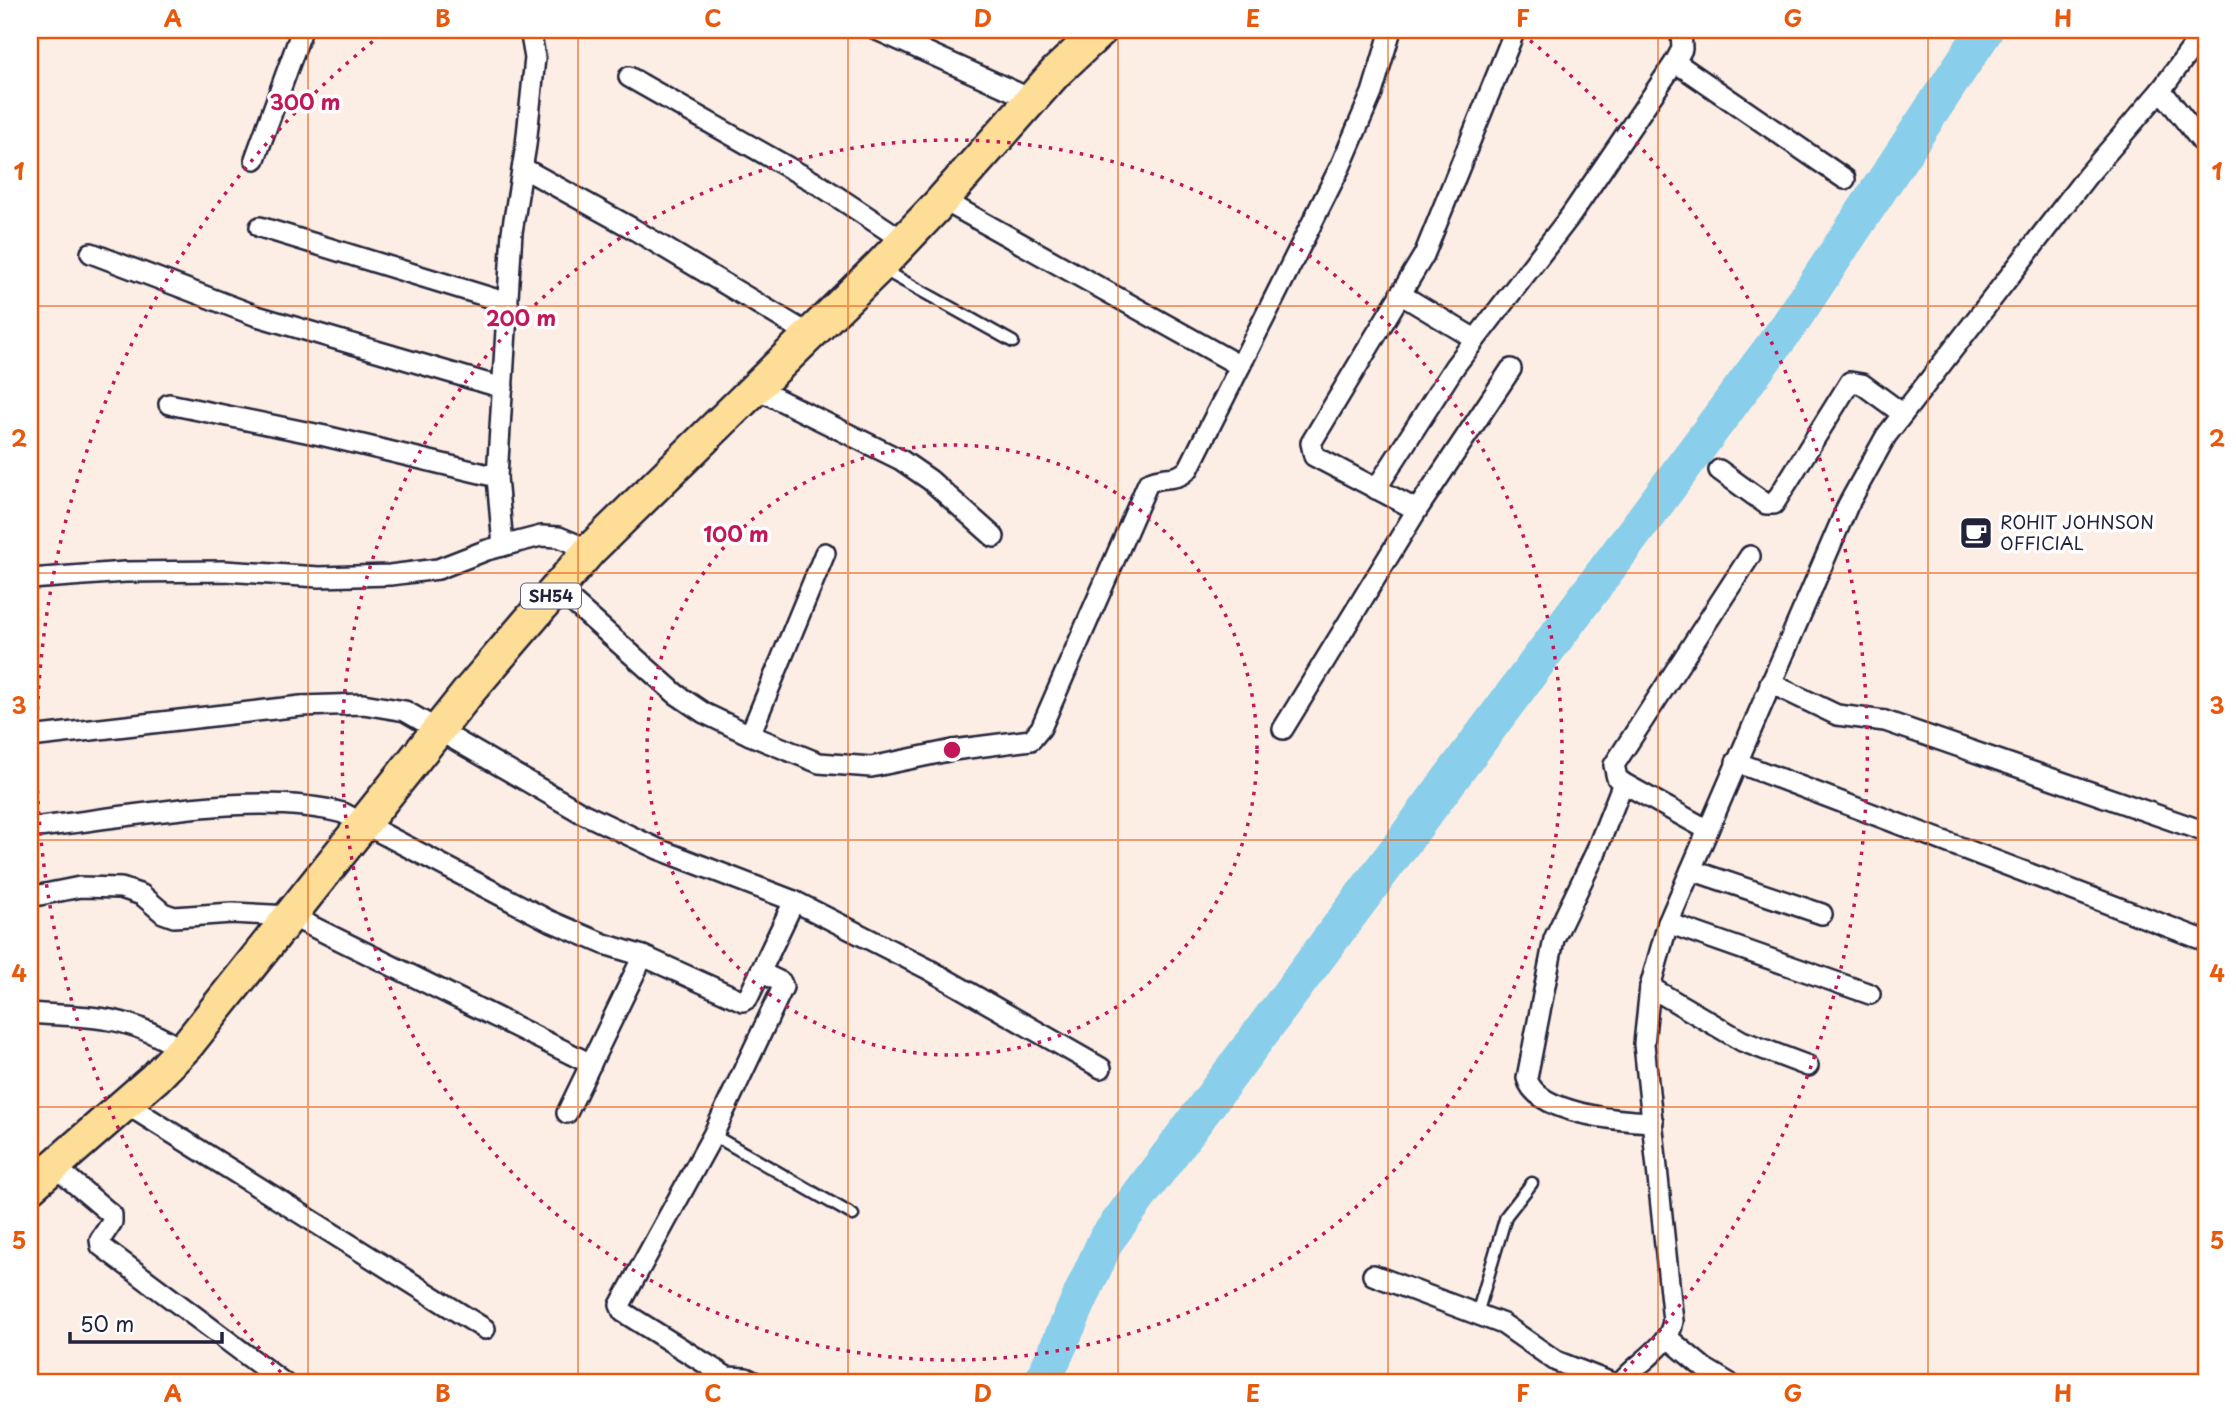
<svg xmlns="http://www.w3.org/2000/svg" width="2236" height="1413" viewBox="0 0 2236 1413" font-family="'Playpen Sans',sans-serif">
  <style>
    .lines { fill: none; stroke-linecap: round; stroke-linejoin: round }
    .river { stroke: #89ceea; stroke-width: 37 }
    .lane-casing { stroke: #22223b; stroke-width: 15 }
    .street-casing { stroke: #22223b; stroke-width: 24 }
    .primary-casing { stroke: #22223b; stroke-width: 37 }
    .lane { stroke: #fff; stroke-width: 10 }
    .street { stroke: #fff; stroke-width: 19 }
    .primary { stroke: #fedd96; stroke-width: 32 }
    .grid { fill: none; stroke: #e8590c; stroke-width: 2; stroke-opacity: 0.55 }
    .ring { fill: none; stroke: #c2185b; stroke-width: 3.5; stroke-dasharray: 3.5 7 }
    .labels { text-anchor: middle; stroke-width: 7; stroke-linejoin: round; paint-order: stroke }
    .shield { fill: #fff; stroke: #646476; stroke-width: 2 }
    .shield-label { font-size: 16px; font-weight: bold; fill: #22223b }
    .poi-label { font-size: 18px; fill: #22223b; stroke: #fff; text-anchor: start }
    .centre { fill: #c2185b; stroke: #fff; stroke-width: 3.5 }
    .ring-label { font-size: 21px; text-anchor: middle; font-weight: bold; fill: #c2185b; stroke: #fff; stroke-width: 7; stroke-linejoin: round; paint-order: stroke }
    .neatline { fill: none; stroke: #e8590c; stroke-width: 2.5 }
    .grid-label { font-size: 23px; text-anchor: middle; font-weight: bold; fill: #e8590c }
  </style>
  <rect width="100%" height="100%" fill="#fceee4"/>
  <filter id="ink" filterUnits="userSpaceOnUse"><feTurbulence type="fractalNoise" baseFrequency=".0143" numOctaves="2"/><feDisplacementMap in="SourceGraphic" scale="14" xChannelSelector="R" yChannelSelector="G"/><feConvolveMatrix kernelMatrix="1 2 1 2 8 2 1 2 1" color-interpolation-filters="sRGB"/></filter>
  <g filter="url(#ink)">
    <g class="lines">
      <polyline class="river" points="1042,1383 1106,1240 1789,325 1985,30"/>
      <defs>
        <g id="lane">
          <polyline points="882,269 1013,342"/>
          <polyline points="713,1135 853,1215"/>
          <polyline points="1477,1314 1506,1216 1532,1183"/>
        </g>
        <g id="street">
          <polyline points="877,30 1031,99"/>
          <polyline points="1675,62 1845,179"/>
          <polyline points="629,77 821,186 904,241"/>
          <polyline points="2161,90 2206,147"/>
          <polyline points="255,159 302,30"/>
          <polyline points="523,168 630,227 810,335"/>
          <polyline points="943,200 1240,366"/>
          <polyline points="260,227 508,303"/>
          <polyline points="91,253 257,316 503,388"/>
          <polyline points="1400,294 1475,339"/>
          <polyline points="753,387 901,460 930,480 994,537"/>
          <polyline points="169,404 325,436 497,477"/>
          <polyline points="1719,470 1766,504 1774,504 1850,382 1862,384 1903,414"/>
          <polyline points="1376,489 1455,366 1571,215 1675,62 1682,49 1681,30"/>
          <polyline points="1417,510 1314,456 1311,443 1424,255 1515,30"/>
          <polyline points="503,546 497,477 512,232 526,145 535,58 530,30"/>
          <polyline points="30,579 125,572 224,571 319,577 390,575 438,569 487,550 541,536 559,537 590,550"/>
          <path d="M557 588 676 694 704 713 750 735 819 763 871 767 953 750 1031 740 1041 728 1148 483C1163 474 1177 483 1189 468L1341 165 1372 93 1391 30"/>
          <polyline points="1770,683 1837,715 1885,721 2206,832"/>
          <polyline points="1283,729 1417,510 1511,369"/>
          <polyline points="750,735 825,553"/>
          <polyline points="30,737 301,706 363,704 405,711 582,813 658,849 794,901 928,969 1101,1068"/>
          <polyline points="1736,762 2206,941"/>
          <path d="M1623 783 1595 854 1554 939 1527 1078C1536 1114 1621 1121 1653 1122"/>
          <path d="M30 828C121 819 256 789 343 813L548 920 604 944 643 956 743 1001 748 998 794 901"/>
          <polyline points="1708,830 1623,783 1617,778 1614,765 1750,556"/>
          <polyline points="1691,870 1822,914"/>
          <polyline points="30,897 80,887 121,888 142,895 163,913 174,917 232,913 291,916 591,1064"/>
          <polyline points="1668,923 1870,994"/>
          <polyline points="1650,987 1742,1041 1808,1066"/>
          <path d="M30 1013C93 1018 126 1013 182 1050"/>
          <polyline points="126,1104 485,1329"/>
          <polyline points="567,1113 643,956"/>
          <polyline points="54,1166 112,1215 112,1222 100,1240 101,1246 284,1383"/>
          <polyline points="1373,1275 1503,1324 1556,1361 1612,1383"/>
          <polyline points="1668,1338 1704,1368 1729,1383"/>
          <polyline points="756,1383 746,1378 727,1377 623,1312 620,1305 713,1135 783,987 781,982 760,972"/>
          <path d="M1621 1383C1636 1363 1670 1347 1673 1321L1644 1044 1650 987 1668 923 1848 505 1886 436 2087 176 2161 90 2205 30"/>
        </g>
        <polyline id="primary" points="30,1187 155,1078 188,1044 470,690 590,550 879,267 937,206 1056,72 1101,30"/>
      </defs>
      <use href="#lane" class="lane-casing"/>
      <use href="#street" class="street-casing"/>
      <use href="#primary" class="primary-casing"/>
      <use href="#lane" class="lane"/>
      <use href="#street" class="street"/>
      <use href="#primary" class="primary"/>
    </g>
  </g>
  <path class="grid" d="M308 30V1383M578 30V1383M848 30V1383M1118 30V1383M1388 30V1383M1658 30V1383M1928 30V1383M30 306H2206M30 573H2206M30 840H2206M30 1107H2206"/>
  <g class="ring">
    <circle cx="952" cy="750" r="305"/>
    <circle cx="952" cy="750" r="610"/>
    <path d="M288 1380A915 915 0 0 1 382 34M1522 34A915 915 0 0 1 1616 1380"/>
  </g>
  <defs>
    <symbol id="cafe-square" viewBox="-11 -11 22 22"><rect x="-9" y="-9" width="18" height="18" rx="4" fill="#22223b" stroke="#fff"/><path d="M-5.5-4.5H6V0H3Q3 3.5 0 3.5H-2.5Q-5.5 3.5-5.5 0ZM3-3.2v2h1.7v-2ZM-6 4.5H4V6H-6Z" fill="#fff"/></symbol>
  </defs>
  <g fill-rule="evenodd">
    <use href="#cafe-square" x="1957" y="514" width="38" height="38"/>
  </g>
  <g class="labels">
    <rect class="shield" x="521" y="583.5" width="60" height="25" rx="5"/>
    <g class="shield-label">
      <text x="551" y="602">SH54</text>
    </g>
    <g class="poi-label">
      <text x="2000" y="529">ROHIT JOHNSON<tspan x="2000" dy="21">OFFICIAL</tspan></text>
    </g>
  </g>
  <circle cx="952" cy="750" r="10" class="centre"/>
  <g class="ring-label">
    <text x="305" y="110">300 m</text>
    <text x="521" y="326">200 m</text>
    <text x="736" y="542">100 m</text>
  </g>
  <rect width="2236" height="1413" fill="none" stroke="#fff" stroke-width="77"/>
  <path d="M70 1332v10h152v-10" fill="none" stroke="#22223b" stroke-width="3.5"/>
  <text x="80" y="1332" font-size="21" fill="#22223b" stroke="#ffffff" stroke-width="5" paint-order="stroke">50 m</text>
  <rect x="38" y="38" width="2160" height="1336" class="neatline"/>
  <g class="grid-label">
    <text x="173" y="27">A</text>
    <text x="443" y="27">B</text>
    <text x="713" y="27">C</text>
    <text x="983" y="27">D</text>
    <text x="1253" y="27">E</text>
    <text x="1523" y="27">F</text>
    <text x="1793" y="27">G</text>
    <text x="2063" y="27">H</text>
    <text x="19" y="180">1</text>
    <text x="2217" y="180">1</text>
    <text x="19" y="447">2</text>
    <text x="2217" y="447">2</text>
    <text x="19" y="714">3</text>
    <text x="2217" y="714">3</text>
    <text x="19" y="982">4</text>
    <text x="2217" y="982">4</text>
    <text x="19" y="1249">5</text>
    <text x="2217" y="1249">5</text>
    <text x="173" y="1402">A</text>
    <text x="443" y="1402">B</text>
    <text x="713" y="1402">C</text>
    <text x="983" y="1402">D</text>
    <text x="1253" y="1402">E</text>
    <text x="1523" y="1402">F</text>
    <text x="1793" y="1402">G</text>
    <text x="2063" y="1402">H</text>
  </g>
</svg>
